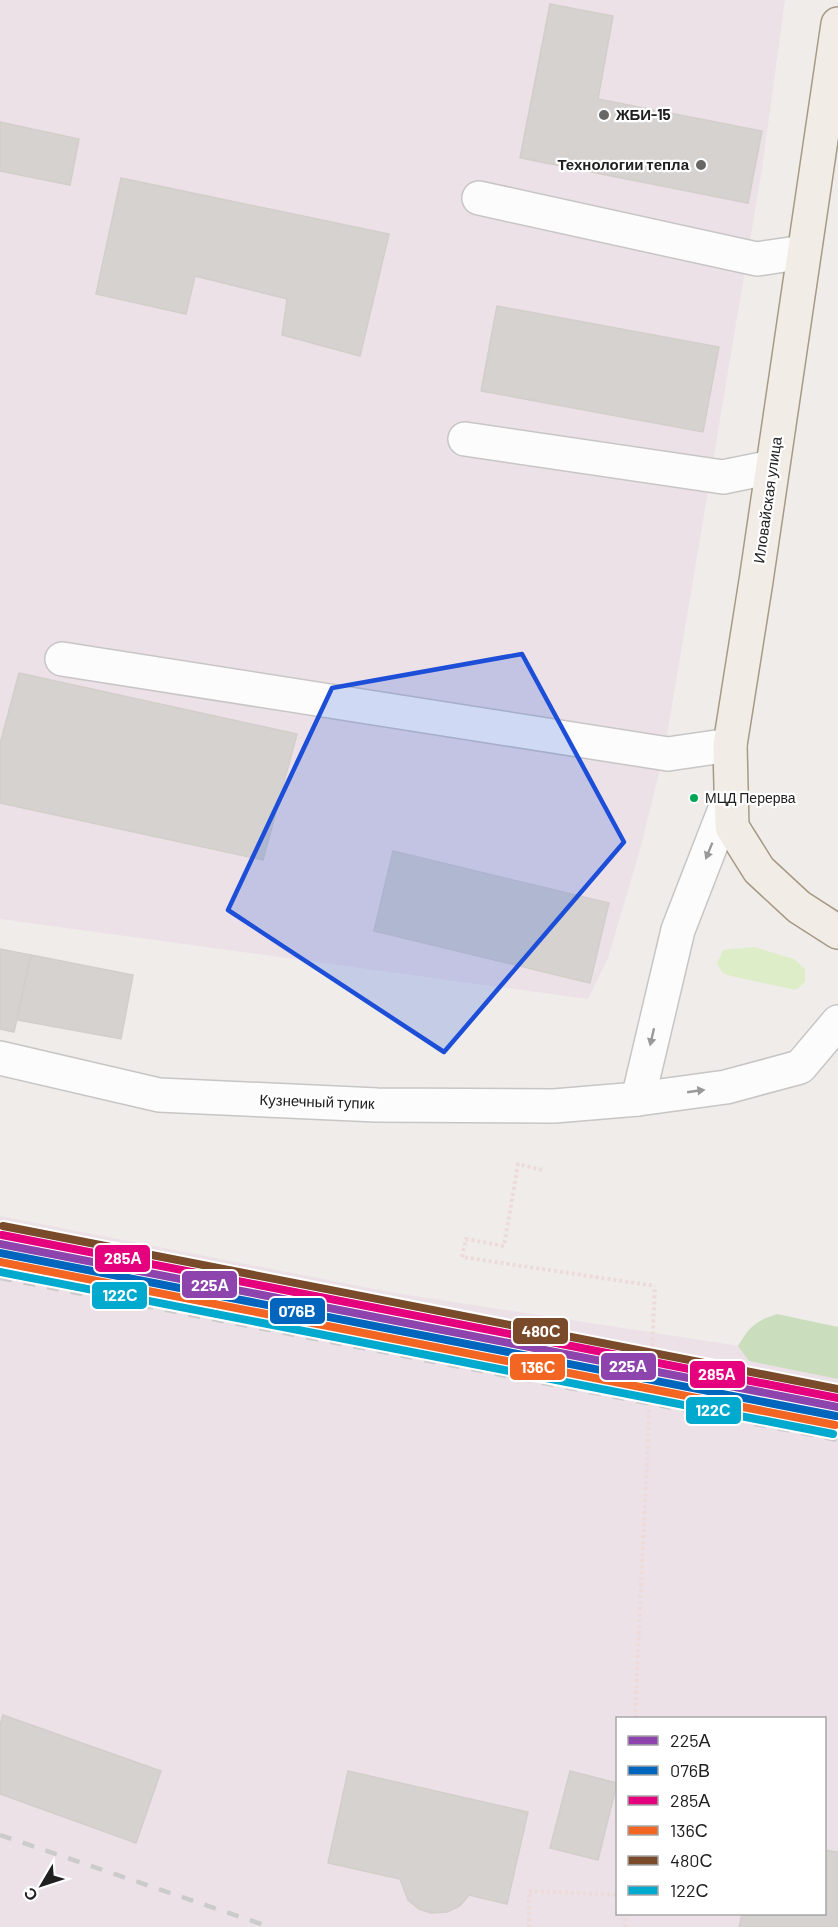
<svg xmlns="http://www.w3.org/2000/svg" width="838" height="1927" viewBox="0 0 838 1927" font-family="Barlow,sans-serif">
  <style>
    .industrial { fill: #ede1e8; fill-rule: evenodd }
    .grass { fill: #dcedc7 }
    .forest { fill: #cadebd }
    .building { fill: #d5d2d0; stroke: #d2ceca; stroke-width: 1.5 }
    .lines { fill: none; stroke-linecap: round; stroke-linejoin: round }
    .minor-casing { stroke: #c7c6c5; stroke-width: 36 }
    .major-casing { stroke: #a69a85; stroke-width: 36 }
    .path { stroke: #ecdbd9; stroke-width: 4; stroke-dasharray: 3 3; stroke-linecap: butt }
    .minor { stroke: #fdfcfc; stroke-width: 33 }
    .major { stroke: #f2ece6; stroke-width: 33 }
    .rail { stroke: #cbcbca; stroke-width: 4.5; stroke-dasharray: 12 12; stroke-linecap: butt }
    .path-bridge { stroke: #ecdbd9; stroke-width: 4; stroke-dasharray: 3 3; stroke-linecap: butt }
    .rail-1-casing { stroke: #fff; stroke-width: 12 }
    .rail-2-casing { stroke: #fff; stroke-width: 12 }
    .rail-3-casing { stroke: #fff; stroke-width: 12 }
    .rail-4-casing { stroke: #fff; stroke-width: 12 }
    .rail-5-casing { stroke: #fff; stroke-width: 12 }
    .rail-6-casing { stroke: #fff; stroke-width: 12 }
    .rail-1 { stroke: #8e44ad; stroke-width: 8 }
    .rail-2 { stroke: #0065bd; stroke-width: 8 }
    .rail-3 { stroke: #e5007d; stroke-width: 8 }
    .rail-4 { stroke: #f26522; stroke-width: 8 }
    .rail-5 { stroke: #7a4b2a; stroke-width: 8 }
    .rail-6 { stroke: #00a9ce; stroke-width: 8 }
    .oneway { fill: #9a9999 }
    .marked { fill: #1d4ed8; fill-opacity: 0.2; stroke: #1d4ed8; stroke-width: 4.5; stroke-linejoin: round }
    .poi-dot { fill: #686766; stroke: #fff; stroke-width: 2 }
    .bus-dot { fill: #00a651; stroke: #fff; stroke-width: 2 }
    .labels { text-anchor: middle; stroke-width: 4.5; stroke-linejoin: round; paint-order: stroke }
    .bus-label { font-size: 14px; fill: #202020; stroke: #fff; text-anchor: start }
    .poi-label { font-size: 15px; font-weight: bold; fill: #202020; stroke: #fff; text-anchor: start }
    .street-label { font-size: 15px; fill: #202020; stroke: #fff }
    .line-badge { stroke: #fff; stroke-width: 2 }
    .badge-label { font-size: 16px; text-anchor: middle; font-weight: bold; fill: #fff }
  </style>
  <rect width="100%" height="100%" fill="#efece9"/>
  <g class="industrial">
    <polygon points="0,0 785,0 762,169 664,753 641,846 608,958 588,999 0,919"/>
    <path d="M0 1216 395 1293 838 1361V1927H0ZM618 1718H824V1914H618Z"/>
  </g>
  <polygon class="grass" points="754,947 794,959 805,969 805,982 796,990 731,976 723,973 717,964 723,950"/>
  <path class="forest" d="M777 1314 838 1327V1379L749 1361 738 1346C749 1327 755 1321 777 1314Z"/>
  <g class="building">
    <polygon points="550,4 613,16 598,99 762,131 748,203 520,158"/>
    <polygon points="0,122 79,139 70,185 0,171"/>
    <polygon points="121,178 389,234 360,356 282,335 287,299 195,276 186,314 96,294"/>
    <polygon points="497,306 719,347 703,432 481,391"/>
    <polygon points="19,673 297,734 263,860 0,803 0,744"/>
    <polygon points="393,851 609,903 590,983 374,931"/>
    <polygon points="0,949 31,955 14,1032 0,1029"/>
    <polygon points="31,955 133,975 121,1039 17,1020"/>
    <polygon points="3,1715 161,1771 136,1843 0,1794 0,1725"/>
    <polygon points="348,1771 528,1812 507,1904 469,1895 460,1906 447,1912 431,1913 419,1909 408,1900 400,1879 328,1863"/>
    <polygon points="570,1771 617,1783 598,1860 550,1848"/>
    <polygon points="824,1850 838,1852 838,1927 739,1927 742,1914 824,1914"/>
  </g>
  <g class="lines">
    <defs>
      <g id="minor">
        <polyline points="479,198 757,259 804,252"/>
        <polyline points="465,439 723,477 772,467"/>
        <polyline points="62,659 668,754 730,745"/>
        <polyline points="0,1058 159,1095 377,1105 554,1106 638,1099 726,1087 800,1067 838,1022"/>
        <polyline points="638,1099 678,930 730,796"/>
      </g>
      <polyline id="major" points="838,24 756,581 730,745 732,827 759,870 799,907 838,932"/>
    </defs>
    <use href="#minor" class="minor-casing"/>
    <use href="#major" class="major-casing"/>
    <g class="path">
      <polyline points="542,1170 518,1164 504,1246 466,1239 462,1257 655,1286"/>
      <polyline points="529,1927 529,1891 618,1895"/>
      <polyline points="625,1927 626,1914"/>
    </g>
    <use href="#minor" class="minor"/>
    <use href="#major" class="major"/>
    <g class="rail">
      <polyline points="0,1278 838,1440"/>
      <polyline points="0,1835 270,1927"/>
    </g>
    <polyline class="path-bridge" points="635,1718 655,1286"/>
    <defs>
      <polyline id="rail-1" points="0,1244 838,1407"/>
      <polyline id="rail-2" points="0,1253 836,1416"/>
      <polyline id="rail-3" points="2,1235 838,1398"/>
      <polyline id="rail-4" points="0,1262 835,1425"/>
      <polyline id="rail-5" points="3,1226 838,1389"/>
      <polyline id="rail-6" points="0,1272 833,1434"/>
    </defs>
    <use href="#rail-1" class="rail-1-casing"/>
    <use href="#rail-2" class="rail-2-casing"/>
    <use href="#rail-3" class="rail-3-casing"/>
    <use href="#rail-4" class="rail-4-casing"/>
    <use href="#rail-5" class="rail-5-casing"/>
    <use href="#rail-6" class="rail-6-casing"/>
    <use href="#rail-1" class="rail-1"/>
    <use href="#rail-2" class="rail-2"/>
    <use href="#rail-3" class="rail-3"/>
    <use href="#rail-4" class="rail-4"/>
    <use href="#rail-5" class="rail-5"/>
    <use href="#rail-6" class="rail-6"/>
  </g>
  <defs><path id="oneway-solid" d="M-6-.8H1V-3.2L6.5 0L1 3.2V.8H-6Z" transform="scale(1.5)"/></defs>
  <g class="oneway">
    <use href="#oneway-solid" transform="translate(709 851) rotate(112)"/>
    <use href="#oneway-solid" transform="translate(652 1037) rotate(103)"/>
    <use href="#oneway-solid" transform="translate(696 1091) rotate(-8)"/>
  </g>
  <path class="marked" d="M522 654 624 842 444 1052 228 910 332 688Z"/>
  <g class="poi-dot">
    <circle cx="604" cy="115" r="6"/>
    <circle cx="701" cy="165" r="6"/>
  </g>
  <circle class="bus-dot" cx="694" cy="798" r="5"/>
  <g class="labels">
    <g class="bus-label">
      <text x="705" y="803">МЦД Перерва</text>
    </g>
    <g class="poi-label">
      <text x="616" y="120">ЖБИ-15</text>
      <text x="689" y="170" text-anchor="end">Технологии тепла</text>
    </g>
    <g class="street-label">
      <text transform="translate(768 500) rotate(-82)" y="5">Иловайская улица</text>
      <text transform="translate(317 1102) rotate(2)" y="5">Кузнечный тупик</text>
    </g>
  </g>
  <g class="line-badge">
    <rect x="94" y="1244" width="57" height="29" rx="6" fill="#e5007d"/>
    <rect x="181" y="1270" width="57" height="29" rx="6" fill="#8e44ad"/>
    <rect x="91" y="1281" width="57" height="29" rx="6" fill="#00a9ce"/>
    <rect x="269" y="1297" width="57" height="28" rx="6" fill="#0065bd"/>
    <rect x="512" y="1317" width="57" height="28" rx="6" fill="#7a4b2a"/>
    <rect x="600" y="1352" width="57" height="29" rx="6" fill="#8e44ad"/>
    <rect x="509" y="1353" width="57" height="28" rx="6" fill="#f26522"/>
    <rect x="689" y="1360" width="57" height="29" rx="6" fill="#e5007d"/>
    <rect x="685" y="1396" width="57" height="29" rx="6" fill="#00a9ce"/>
  </g>
  <g class="badge-label">
    <text x="123" y="1264">285А</text>
    <text x="210" y="1291">225А</text>
    <text x="120" y="1301">122С</text>
    <text x="297" y="1317">076В</text>
    <text x="541" y="1337">480С</text>
    <text x="628" y="1372">225А</text>
    <text x="538" y="1373">136С</text>
    <text x="717" y="1380">285А</text>
    <text x="713" y="1416">122С</text>
  </g>
  <rect x="616" y="1717" width="210" height="198" fill="#ffffff" stroke="#a6a6a6" stroke-width="1.5"/>
  <rect x="628" y="1736" width="30" height="9" fill="#8e44ad" stroke="#a6a6a6" stroke-width="1.5"/>
  <text x="670" y="1747" font-size="18" fill="#202020">225А</text>
  <rect x="628" y="1766" width="30" height="9" fill="#0065bd" stroke="#a6a6a6" stroke-width="1.5"/>
  <text x="670" y="1777" font-size="18" fill="#202020">076В</text>
  <rect x="628" y="1796" width="30" height="9" fill="#e5007d" stroke="#a6a6a6" stroke-width="1.5"/>
  <text x="670" y="1807" font-size="18" fill="#202020">285А</text>
  <rect x="628" y="1826" width="30" height="9" fill="#f26522" stroke="#a6a6a6" stroke-width="1.5"/>
  <text x="670" y="1837" font-size="18" fill="#202020">136С</text>
  <rect x="628" y="1856" width="30" height="9" fill="#7a4b2a" stroke="#a6a6a6" stroke-width="1.5"/>
  <text x="670" y="1867" font-size="18" fill="#202020">480С</text>
  <rect x="628" y="1886" width="30" height="9" fill="#00a9ce" stroke="#a6a6a6" stroke-width="1.5"/>
  <text x="670" y="1897" font-size="18" fill="#202020">122С</text>
  <g transform="translate(42 1885) rotate(231)" stroke="#ffffff" stroke-width="4.5" paint-order="stroke">
  <path d="M0-4.5L10 22L0 15L-10 22Z" fill="#202020"/>
  <text y="-9" font-size="16" font-weight="bold" text-anchor="middle" fill="#202020">С</text>
  </g>
</svg>
